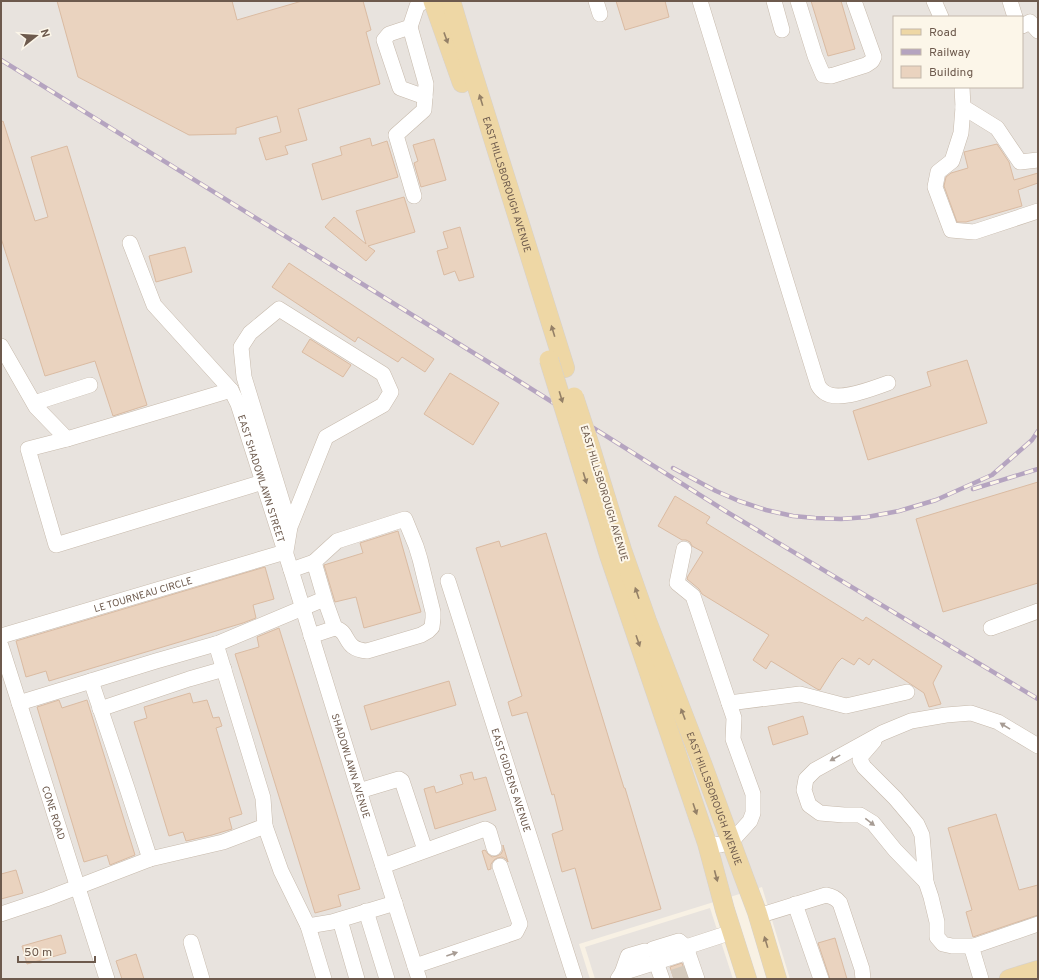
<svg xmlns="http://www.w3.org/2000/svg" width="1039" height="980" viewBox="0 0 1039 980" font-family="Overpass,sans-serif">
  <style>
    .industrial { fill: #e8e3de; fill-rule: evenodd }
    .building { fill: #ead3bf; stroke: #dabba2 }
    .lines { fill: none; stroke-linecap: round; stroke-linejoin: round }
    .minor-tunnel { stroke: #d5cbbe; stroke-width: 15; stroke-dasharray: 15 8; stroke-linecap: butt }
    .minor-casing { stroke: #c7baac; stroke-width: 16 }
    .major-casing { stroke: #d6d1cd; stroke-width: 20 }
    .minor { stroke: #fff; stroke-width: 15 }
    .major { stroke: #eed7a5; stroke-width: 19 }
    .rail-casing { stroke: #b5a4c0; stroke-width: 4.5 }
    .rail { stroke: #fcf6e9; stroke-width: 3; stroke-dasharray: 9; stroke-linecap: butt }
    .major-bridge-casing { stroke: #d6d1cd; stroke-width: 20; stroke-linecap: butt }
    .major-bridge { stroke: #eed7a5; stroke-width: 19 }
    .oneway { fill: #948067 }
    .oneway2 { fill: #a79c94 }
    .labels { text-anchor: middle; stroke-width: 4; stroke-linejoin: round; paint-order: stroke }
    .street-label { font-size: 10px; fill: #6d5a4d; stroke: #fcf6e9 }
  </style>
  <rect width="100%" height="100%" fill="#f8f1e4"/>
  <g class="industrial">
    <path d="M1 1H1038V979H790L762 887 579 944 590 979H1ZM894 17H1022V87H894Z"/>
    <polygon points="710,908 733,979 595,979 585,947"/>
  </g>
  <g class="building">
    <polygon points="57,1 232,1 237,20 302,1 363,1 371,30 366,32 380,84 298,109 307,140 285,146 288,154 266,160 259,138 281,132 277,116 236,128 236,134 189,135 78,77"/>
    <polygon points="616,1 665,1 669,17 625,30"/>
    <polygon points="811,1 841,1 855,49 828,56"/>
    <polygon points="3,121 35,221 48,217 31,157 67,146 147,405 113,416 95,361 45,376 1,238 1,122"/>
    <polygon points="370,138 372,146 387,141 398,177 322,200 312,164 342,155 340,147"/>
    <polygon points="434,139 446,180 421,187 414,163 418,161 413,145"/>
    <polygon points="997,144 1009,162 1014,180 1038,173 1038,183 1018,190 1022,206 966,222 957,222 944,186 946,177 951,173 968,168 964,152"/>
    <polygon points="404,197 415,232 368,246 375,251 366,261 325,227 334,217 366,244 356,211"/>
    <polygon points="460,227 474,277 459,281 455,271 444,275 437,251 448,248 443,232"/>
    <polygon points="185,247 192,272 156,282 149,256"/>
    <polygon points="289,263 434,359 425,372 402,357 398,362 358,337 355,342 272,287"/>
    <polygon points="310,339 351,365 343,377 302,352"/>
    <polygon points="967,360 987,423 868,460 853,411 931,386 927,372"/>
    <polygon points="450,373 499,403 473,445 424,414"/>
    <polygon points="1038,482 1038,583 943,612 916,519"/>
    <polygon points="675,496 710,517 706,523 863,621 866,617 942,666 933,683 941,704 929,707 924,693 873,659 869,665 859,658 854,665 842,658 837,663 820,690 817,689 771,661 766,669 753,660 769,635 702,594 699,589 687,579 688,576 703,552 692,546 690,542 686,540 682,540 658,526"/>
    <polygon points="398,531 421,612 364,628 356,597 335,602 324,565 363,553 360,543"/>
    <polygon points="546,533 624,788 625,788 661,909 592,929 575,868 562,872 552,834 563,830 554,794 552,795 527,712 512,716 508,702 522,696 476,548 499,541 501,547"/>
    <polygon points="265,567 274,599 253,605 256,618 243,623 49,681 46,671 26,677 16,641"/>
    <polygon points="279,628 360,889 338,895 341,906 315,913 235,654 259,647 257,637"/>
    <polygon points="449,681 456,705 371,730 364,706"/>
    <polygon points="190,693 193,703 207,700 213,718 219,717 222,726 216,728 242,814 229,818 232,829 212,835 186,841 183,832 169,836 134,722 147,718 144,707"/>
    <polygon points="59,700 62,708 87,700 135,855 110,865 107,855 84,862 37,707"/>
    <polygon points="803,716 808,734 773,745 768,727"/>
    <polygon points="472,772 474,780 486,777 496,810 435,829 424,789 434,786 436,793 463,784 460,775"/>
    <polygon points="996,814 1019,890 1038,885 1038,915 973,937 966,912 972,910 948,828"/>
    <polygon points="503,845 508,862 506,859 502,857 497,858 494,860 491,864 491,869 488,870 482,851 485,850 488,854 492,857 497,856 501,854 503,850"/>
    <polygon points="16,870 23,893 1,899 1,874"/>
    <polygon points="61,935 66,953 27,964 22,946"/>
    <polygon points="835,938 837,945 847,979 830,979 818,943"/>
    <polygon points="136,954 144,979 122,979 116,961"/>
    <polygon points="682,963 687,979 674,979 670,967"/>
  </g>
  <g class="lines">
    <polyline class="minor-tunnel" points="673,977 688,972"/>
    <defs>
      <g id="minor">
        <polyline points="596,1 600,14"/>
        <path d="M700 1 818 385C819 387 821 390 824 392 838 403 873 388 888 383"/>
        <polyline points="774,1 782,30"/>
        <polyline points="798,1 815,56 823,75 831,76 866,65 872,61 874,57 854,1"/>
        <polyline points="934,1 941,17"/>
        <polyline points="1010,1 1015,17"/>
        <polyline points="1022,26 1030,22 1038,31"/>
        <polyline points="410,27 389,34 384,40 400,88 425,97"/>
        <polyline points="962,87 963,107 961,133 952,161 938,172 935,187 951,230 974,232 1038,211"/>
        <polyline points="963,107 997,128 1020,162 1038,160"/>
        <polyline points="414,196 396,135 424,110 426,84 410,27 417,6 424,1"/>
        <path id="s1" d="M130 243 154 305 231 390 238 404 291 570 365 810 419 979"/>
        <polyline points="1,346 36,407 67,439"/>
        <polyline points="231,390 67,439 28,449 56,545 263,482"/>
        <polyline points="34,403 90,385"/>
        <polyline points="684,549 677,583 693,596 729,703 734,718 733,739 753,794 753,813 750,821 731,842 720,845 707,843"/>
        <polyline points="286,551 290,527 326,437 383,405 391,392 383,374 279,309 250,333 241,347 244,377 290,527"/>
        <path d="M314 562 337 541 405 519 416 546 420 559 433 612V618L432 627 428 631 421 635 367 651C342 649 351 632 335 628"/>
        <polyline points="291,570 314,562 326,603 335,628 311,636"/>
        <path id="s2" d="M448 581 575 979"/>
        <polyline points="324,599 219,643 156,661 91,681 127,788 150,859 223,842 265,826 281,871 308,926 332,922 395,903"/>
        <polyline points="991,628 1038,611"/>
        <path id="s3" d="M1 636 285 552"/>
        <polyline points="216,644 263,798 265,826"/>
        <path id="s4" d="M1 646 107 979"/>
        <polyline points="19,703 91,681"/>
        <polyline points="729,703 800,694 846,706 907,692"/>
        <polyline points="100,709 189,679 224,669"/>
        <polyline points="874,741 861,756 860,760 864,767 895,798 917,824 922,835 926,882 931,897 937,922 937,937 943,944 952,946 974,946"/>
        <polyline points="359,791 399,779 402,781 425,850"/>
        <polyline points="383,866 485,829 489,831 494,848"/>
        <polyline points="926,882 895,850 873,823 860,815 844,815 820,813 809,805 804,790 806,779 815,770 882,733 911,721 946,715 971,713 998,722 1038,746"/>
        <polyline points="795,904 821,979"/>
        <polyline points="366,911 387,979"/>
        <polyline points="1,914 46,899 150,859"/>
        <path d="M758 916 826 895C832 896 836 898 840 903L862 969 863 979"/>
        <polyline points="340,920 357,979"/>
        <polyline points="308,926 324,979"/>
        <polyline points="191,942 202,979"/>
        <polyline points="686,947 732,932"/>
        <polyline points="653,949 679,941 686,947 697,979"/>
        <polyline points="656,962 662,979"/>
        <polyline points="415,966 516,932 520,924 500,866"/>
        <polyline points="622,973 628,956 645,951"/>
        <polyline points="618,979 622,973 688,952"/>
        <polyline points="981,979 972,949 974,946 1038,924"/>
      </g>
      <g id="major">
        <polyline points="433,1 462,83"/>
        <path id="s5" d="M451 1 467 55 565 368"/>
        <polyline points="574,440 609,555 707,843 725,910 747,979"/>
        <path id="s6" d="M590 446 622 550 647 621 703 766 745 880 757 912 777 979"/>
        <polyline points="1009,979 1038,970"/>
      </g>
    </defs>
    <use href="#minor" class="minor-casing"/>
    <use href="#major" class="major-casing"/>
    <use href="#minor" class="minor"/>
    <use href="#major" class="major"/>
    <defs>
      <g id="rail">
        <polyline points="1,60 506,373 727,512 1038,699"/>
        <polyline points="673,468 716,491 739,501 766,510 793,516 815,518 841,519 867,517 899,511 936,500 992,475 1032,440 1038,431"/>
        <polyline points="973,489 1038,469"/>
      </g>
    </defs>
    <use href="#rail" class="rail-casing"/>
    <use href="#rail" class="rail"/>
    <defs>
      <g id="major-bridge">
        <polyline points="549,360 574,440"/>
        <polyline points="574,397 590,446"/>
      </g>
    </defs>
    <use href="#major-bridge" class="major-bridge-casing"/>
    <use href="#major-bridge" class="major-bridge"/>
  </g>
  <defs><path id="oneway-solid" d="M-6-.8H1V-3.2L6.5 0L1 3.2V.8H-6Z"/></defs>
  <g class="oneway">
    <use href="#oneway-solid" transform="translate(446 38) rotate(70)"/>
    <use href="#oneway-solid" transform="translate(481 100) rotate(-107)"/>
    <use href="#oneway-solid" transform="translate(553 331) rotate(-107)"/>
    <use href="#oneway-solid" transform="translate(561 397) rotate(73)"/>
    <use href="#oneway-solid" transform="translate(585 478) rotate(73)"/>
    <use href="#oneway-solid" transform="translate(637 593) rotate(-109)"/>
    <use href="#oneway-solid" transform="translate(638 641) rotate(71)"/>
    <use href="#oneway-solid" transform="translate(683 714) rotate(-111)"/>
    <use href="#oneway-solid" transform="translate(695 809) rotate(71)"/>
    <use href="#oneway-solid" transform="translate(716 876) rotate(75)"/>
    <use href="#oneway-solid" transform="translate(766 942) rotate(-107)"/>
  </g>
  <g class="oneway2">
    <use href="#oneway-solid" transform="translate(1005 726) rotate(-148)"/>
    <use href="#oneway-solid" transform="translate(835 758) rotate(151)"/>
    <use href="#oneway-solid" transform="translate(870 822) rotate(38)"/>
    <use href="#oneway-solid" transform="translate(452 954) rotate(-19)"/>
  </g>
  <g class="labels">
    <g class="street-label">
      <text dy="4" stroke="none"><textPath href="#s5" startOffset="192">EAST HILLSBOROUGH AVENUE</textPath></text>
      <text dy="4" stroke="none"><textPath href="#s1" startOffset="275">EAST SHADOWLAWN STREET</textPath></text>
      <text transform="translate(605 493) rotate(73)" y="4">EAST HILLSBOROUGH AVENUE</text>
      <text dy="4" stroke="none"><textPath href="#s3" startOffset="148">LE TOURNEAU CIRCLE</textPath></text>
      <text dy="4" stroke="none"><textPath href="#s1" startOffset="576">SHADOWLAWN AVENUE</textPath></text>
      <text dy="4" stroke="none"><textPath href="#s2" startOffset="209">EAST GIDDENS AVENUE</textPath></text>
      <text dy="4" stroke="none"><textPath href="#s6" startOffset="374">EAST HILLSBOROUGH AVENUE</textPath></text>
      <text dy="4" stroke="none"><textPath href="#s4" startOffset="175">CONE ROAD</textPath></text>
    </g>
  </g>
  <rect width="1039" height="980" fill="none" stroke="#6d5a4d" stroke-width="4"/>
  <rect x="893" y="16" width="130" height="72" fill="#fcf6e9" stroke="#c3b8ab"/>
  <rect x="901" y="29" width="20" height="6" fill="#eed7a5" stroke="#c3b8ab"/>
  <text x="929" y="36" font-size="12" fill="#6d5a4d">Road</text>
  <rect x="901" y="49" width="20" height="6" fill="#b5a4c0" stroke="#c3b8ab"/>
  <text x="929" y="56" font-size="12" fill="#6d5a4d">Railway</text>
  <rect x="901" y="66" width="20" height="12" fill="#ead3bf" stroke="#c3b8ab"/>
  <text x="929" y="76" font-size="12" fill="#6d5a4d">Building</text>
  <g transform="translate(36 36) rotate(73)" stroke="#fcf6e9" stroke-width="3" paint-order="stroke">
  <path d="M0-3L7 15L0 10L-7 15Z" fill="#6d5a4d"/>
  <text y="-6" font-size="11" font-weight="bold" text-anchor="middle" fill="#6d5a4d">N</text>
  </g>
  <path d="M18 956v6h77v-6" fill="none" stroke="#6d5a4d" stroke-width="2"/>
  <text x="24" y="956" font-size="12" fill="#6d5a4d" stroke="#fcf6e9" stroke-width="3" paint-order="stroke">50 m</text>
</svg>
